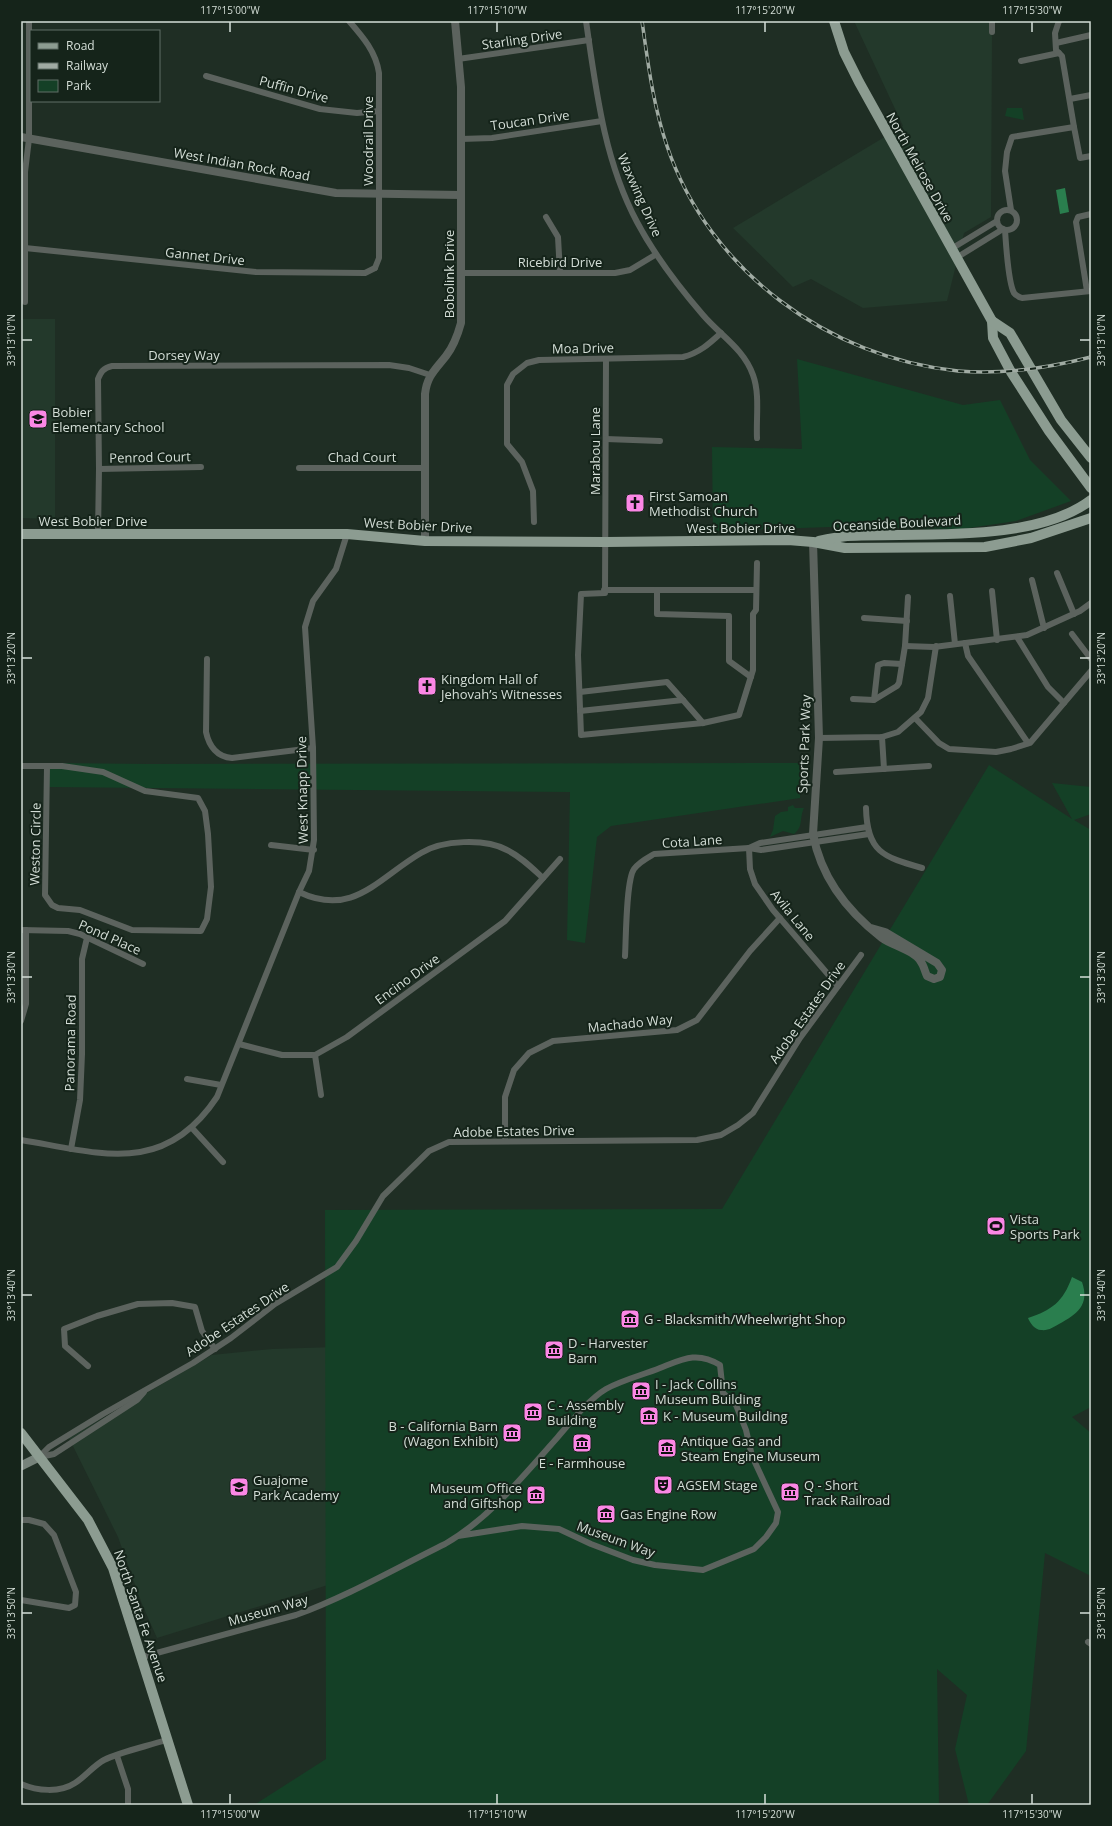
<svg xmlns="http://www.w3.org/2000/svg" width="1112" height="1826" viewBox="0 0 1112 1826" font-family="'Open Sans',sans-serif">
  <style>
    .built { fill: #23392b }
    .green { fill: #144026 }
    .water { fill: #2a7e4e }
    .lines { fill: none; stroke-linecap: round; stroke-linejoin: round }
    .minor { stroke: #5c635e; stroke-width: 6 }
    .tertiary { stroke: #5c635e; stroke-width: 8 }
    .secondary { stroke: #77837b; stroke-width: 9 }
    .primary { stroke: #8c9c91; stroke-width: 10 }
    .rail-casing { stroke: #a0aba3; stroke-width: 3.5 }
    .rail { stroke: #15241a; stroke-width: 2; stroke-dasharray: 6; stroke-linecap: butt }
    .ticks { fill: none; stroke: #d4ded7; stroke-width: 1.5 }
    .labels { text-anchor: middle; stroke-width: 4; stroke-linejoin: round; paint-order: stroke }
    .street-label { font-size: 13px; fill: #d4ded7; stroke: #15241a }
    .poi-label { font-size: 13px; fill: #d4ded7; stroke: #15241a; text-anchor: start }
    .neatline { fill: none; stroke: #d4ded7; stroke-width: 1.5 }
    .ticks-label { font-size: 10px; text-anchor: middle; fill: #d4ded7 }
  </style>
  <rect width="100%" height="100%" fill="#1f2e24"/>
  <g class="built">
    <polygon points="854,21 990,21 992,37 991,217 964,233 947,301 863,308 811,279 793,287 733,228 903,126"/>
    <polygon points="21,319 55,319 55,519 21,518"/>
    <polygon points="336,1347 373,1571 157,1638 142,1604 118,1537 69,1438 212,1355 272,1349"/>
  </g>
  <g class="green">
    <polygon points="1007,108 1022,108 1024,120 1005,116"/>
    <polygon points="797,359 963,405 1000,400 1030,460 1071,501 1016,521 962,529 830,527 713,531 712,447 802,449"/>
    <polygon points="49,763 149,764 801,763 800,798 611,826 597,837 585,943 567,940 570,792 49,787"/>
    <polygon points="989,765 1072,819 1052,783 1091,787 1091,814 1074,820 1091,830 1091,1407 1072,1417 1091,1433 1091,1576 1045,1553 1026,1751 987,1805 969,1805 955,1749 967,1695 937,1669 939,1805 254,1805 326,1759 325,1210 722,1209"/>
    <path d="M793 805 795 808H804C799 818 804 826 794 834L783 831 770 837 773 830 775 816 781 812 788 811V807Z"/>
  </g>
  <g class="water">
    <polygon points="1065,188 1069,212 1060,214 1056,190"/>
    <path d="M1072 1277 1082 1282C1090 1305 1077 1314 1059 1324 1054 1327 1048 1331 1041 1330 1035 1330 1030 1323 1028 1318 1052 1310 1063 1302 1072 1277Z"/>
  </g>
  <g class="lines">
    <g class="minor">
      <path d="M349 21C363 37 376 52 379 73V258L375 268"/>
      <path d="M586 21C596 90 604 160 637 222 655 256 678 286 703 315 720 335 744 349 753 375 760 394 756 418 757 438"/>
      <polyline points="992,21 992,32"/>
      <polyline points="1056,43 1091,35"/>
      <polyline points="458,59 589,40"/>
      <polyline points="1021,61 1059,53"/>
      <polyline points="206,76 320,109 357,113 379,111"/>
      <polyline points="1070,99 1091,95"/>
      <polyline points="1074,127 1080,158 1091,156"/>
      <polyline points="461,139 492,138 602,121"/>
      <circle cx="1007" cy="220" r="10"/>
      <polyline points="1011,210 1005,171 1007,152 1012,137 1074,127 1062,56 1056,50 1055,33 1059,21"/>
      <polyline points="546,217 558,237 560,273"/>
      <path d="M1005 230C1006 244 1008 282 1014 293 1016 296 1019 297 1022 298L1091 291"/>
      <polyline points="25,248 256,272 365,273 375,268"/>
      <polyline points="951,249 997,221"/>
      <polyline points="956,258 1003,229"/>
      <polyline points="461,273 615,273 630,270 655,255"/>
      <polyline points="1087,291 1076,222 1078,217 1091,214"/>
      <polyline points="25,302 25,172 29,139 29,21"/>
      <polyline points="606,359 605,593 581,594 578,655 581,735 703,723 739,715 753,670 753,614 756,610 757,563"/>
      <polyline points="606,439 660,441"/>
      <polyline points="299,468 425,468"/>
      <polyline points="99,469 201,467"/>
      <path d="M534 522 533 491 522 462 507 444V385L513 374 527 363 539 360 683 357C699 353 709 344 721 333"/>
      <path d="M98 534 99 469 98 379C101 372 103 368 112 366L389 365 409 368 430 375"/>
      <polyline points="1057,573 1074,614"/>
      <polyline points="1032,580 1044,628"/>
      <polyline points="604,590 756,590"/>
      <polyline points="657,590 657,614 729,616 729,661 751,677"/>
      <polyline points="992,591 997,640"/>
      <polyline points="950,596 955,644"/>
      <polyline points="864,618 907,621"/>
      <polyline points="1072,634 1091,659"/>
      <polyline points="1017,637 1048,687 1064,703"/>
      <polyline points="965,643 968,656 1028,743"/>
      <polyline points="905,646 934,647 1027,635 1080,611 1091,603"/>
      <path d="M207 659 206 732C209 746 217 757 232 758L313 748"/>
      <polyline points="580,692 667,682 683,700"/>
      <polyline points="853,699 874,700 897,686 899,683 905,646 908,597"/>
      <polyline points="874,700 878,665 884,663 902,664"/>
      <polyline points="580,711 683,700 703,723"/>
      <polyline points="915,718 939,743 949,749 996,752 1011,749 1030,743 1091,671"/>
      <polyline points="882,737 884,769"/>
      <polyline points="819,738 882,737 898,732 921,712 928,698 936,646"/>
      <polyline points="21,766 62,766 103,772 145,791 198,798 205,811 208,834 211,887 207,919 201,931 132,930 80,910 58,908 52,905 45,895 47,767"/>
      <polyline points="836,772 929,766"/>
      <path d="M866 808C867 852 883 857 922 868"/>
      <polyline points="271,845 314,850"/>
      <polyline points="749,848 750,869 755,884 773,910 838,986"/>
      <polyline points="749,848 760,843 867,827"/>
      <path d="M299 892C353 918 378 878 421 853 442 840 485 838 507 850 521 857 531 867 543 878"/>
      <polyline points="21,930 68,931 80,934 143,964"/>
      <path d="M625 956C626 940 626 880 634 869 639 862 647 858 654 854L749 848 761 850 869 834"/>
      <polyline points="21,1021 26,1004 26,930"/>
      <polyline points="239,1044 282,1055 315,1055 347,1037 505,921 560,859"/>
      <polyline points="315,1055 321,1095"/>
      <polyline points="187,1079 221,1085"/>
      <polyline points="192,1128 223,1162"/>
      <path d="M21 1140C100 1153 164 1177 217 1097L299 892 309 871 314 840 313 748 305 627 313 601 336 569 347 534"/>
      <polyline points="505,1141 505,1097 514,1070 529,1053 553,1041 677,1030 697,1020 750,951 780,918"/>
      <polyline points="71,1149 80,1100 82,1054 82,959 87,938"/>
      <polyline points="88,1366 65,1346 64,1329 97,1316 138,1304 172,1303 195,1307 202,1331 215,1349"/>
      <polyline points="39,1457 49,1447 103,1414 193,1363 231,1338 275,1304 337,1267 356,1241 383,1196 429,1151 449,1142 697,1140 721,1135 738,1125 753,1113 800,1038 861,955"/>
      <polyline points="40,1457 54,1454 137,1400 144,1392"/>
      <polyline points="21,1520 29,1520 44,1524 54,1535 76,1592 75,1605 69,1608 21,1600"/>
      <polyline points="1088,1642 1091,1644"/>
      <path d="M142 1657 296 1615C348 1596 396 1568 445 1544 490 1518 523 1476 557 1438 570 1423 589 1399 606 1389 622 1380 643 1375 660 1368 683 1359 697 1351 720 1365L723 1393 736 1405 746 1430 752 1456 778 1512 776 1523 766 1537 754 1549 703 1570 655 1565 633 1560 591 1544 559 1529 522 1526 458 1536"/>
      <polyline points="117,1756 128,1789 128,1805"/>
      <path d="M21 1784C37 1791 60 1793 75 1783 85 1777 93 1766 104 1760 120 1752 148 1746 166 1740"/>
    </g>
    <g class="tertiary">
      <polyline points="21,137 336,193 461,195"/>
      <path d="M425 541V394C427 376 435 370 446 356 453 347 458 334 461 323V87L455 21"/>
      <path d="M813 542 819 738 813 834C821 878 847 911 882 938 893 946 914 950 921 962 924 966 925 972 927 976L934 979 940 977 942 970 937 963 885 932 871 928"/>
    </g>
    <polyline class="secondary" points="21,1466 39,1457"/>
    <g class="primary">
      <polyline points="834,21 844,52 859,82 992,321 993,338 1011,372 1049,431 1091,488"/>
      <polyline points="992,321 1010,333 1061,420 1091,458"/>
      <polyline points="21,534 347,534 425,541 606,542 788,540 813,542 845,548 985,547 1031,538 1091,518"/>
      <path d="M819 541C828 539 838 537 847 536 917 532 1033 544 1091 500"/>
      <polyline points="21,1433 88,1520 113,1568 188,1805"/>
    </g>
    <defs>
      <path id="rail" d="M642 21C648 63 653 105 667 146 709 271 829 358 958 371 1003 375 1048 368 1091 357"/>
    </defs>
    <use href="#rail" class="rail-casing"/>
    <use href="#rail" class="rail"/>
  </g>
  <path class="ticks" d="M230 22V32M497 22V32M765 22V32M1032 22V32M22 340H32M1080 340H1090M22 658H32M1080 658H1090M22 977H32M1080 977H1090M22 1295H32M1080 1295H1090M22 1613H32M1080 1613H1090M230 1794V1804M497 1794V1804M765 1794V1804M1032 1794V1804"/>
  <defs>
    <symbol id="school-square" viewBox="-11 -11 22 22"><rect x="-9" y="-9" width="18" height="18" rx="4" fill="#fb87e5" stroke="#15241a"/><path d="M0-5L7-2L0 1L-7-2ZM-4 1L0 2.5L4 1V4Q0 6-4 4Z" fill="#111"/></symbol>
    <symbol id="church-square" viewBox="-11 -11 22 22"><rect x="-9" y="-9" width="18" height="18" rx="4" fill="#fb87e5" stroke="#15241a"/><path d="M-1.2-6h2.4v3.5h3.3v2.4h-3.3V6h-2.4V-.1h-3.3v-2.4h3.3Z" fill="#111"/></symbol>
    <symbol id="stadium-square" viewBox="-11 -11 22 22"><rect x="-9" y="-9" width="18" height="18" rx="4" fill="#fb87e5" stroke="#15241a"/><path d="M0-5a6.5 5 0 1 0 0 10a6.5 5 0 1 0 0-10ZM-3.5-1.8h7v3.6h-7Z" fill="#111"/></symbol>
    <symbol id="museum-square" viewBox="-11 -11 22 22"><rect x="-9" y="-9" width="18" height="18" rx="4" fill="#fb87e5" stroke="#15241a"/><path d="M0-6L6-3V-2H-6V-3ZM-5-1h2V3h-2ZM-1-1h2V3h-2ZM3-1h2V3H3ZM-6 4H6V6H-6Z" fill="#111"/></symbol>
    <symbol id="theatre-square" viewBox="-11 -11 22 22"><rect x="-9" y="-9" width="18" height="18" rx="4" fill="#fb87e5" stroke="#15241a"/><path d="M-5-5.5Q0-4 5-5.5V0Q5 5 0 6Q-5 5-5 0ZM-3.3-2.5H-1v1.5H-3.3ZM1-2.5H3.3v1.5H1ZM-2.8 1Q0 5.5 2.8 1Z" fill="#111"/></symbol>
  </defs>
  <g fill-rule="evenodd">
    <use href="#school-square" x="27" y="408" width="22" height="22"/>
    <use href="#church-square" x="624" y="492" width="22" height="22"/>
    <use href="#church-square" x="416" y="675" width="22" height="22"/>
    <use href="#stadium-square" x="985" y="1215" width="22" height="22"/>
    <use href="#museum-square" x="619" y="1308" width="22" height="22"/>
    <use href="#museum-square" x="543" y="1339" width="22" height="22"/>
    <use href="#museum-square" x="630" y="1380" width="22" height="22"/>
    <use href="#museum-square" x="522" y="1401" width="22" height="22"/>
    <use href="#museum-square" x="638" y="1405" width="22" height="22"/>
    <use href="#museum-square" x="501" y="1422" width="22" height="22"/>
    <use href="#museum-square" x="571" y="1432" width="22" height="22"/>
    <use href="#museum-square" x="656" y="1437" width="22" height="22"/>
    <use href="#theatre-square" x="652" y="1474" width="22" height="22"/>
    <use href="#school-square" x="228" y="1476" width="22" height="22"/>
    <use href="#museum-square" x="779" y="1481" width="22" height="22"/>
    <use href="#museum-square" x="525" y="1484" width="22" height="22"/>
    <use href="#museum-square" x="595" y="1503" width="22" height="22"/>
  </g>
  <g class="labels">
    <g class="street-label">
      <text transform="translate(522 39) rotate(-8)" y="5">Starling Drive</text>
      <text transform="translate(294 89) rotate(15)" y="5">Puffin Drive</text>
      <text transform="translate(530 120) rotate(-8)" y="5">Toucan Drive</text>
      <text transform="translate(368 141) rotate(-90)" y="5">Woodrail Drive</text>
      <text transform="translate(242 164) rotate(10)" y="5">West Indian Rock Road</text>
      <text transform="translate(920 167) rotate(61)" y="5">North Melrose Drive</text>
      <text transform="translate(640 195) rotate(66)" y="5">Waxwing Drive</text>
      <text transform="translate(205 256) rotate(6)" y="5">Gannet Drive</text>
      <text x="560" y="267">Ricebird Drive</text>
      <text transform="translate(449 274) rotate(-90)" y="5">Bobolink Drive</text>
      <text transform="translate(583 348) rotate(-1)" y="5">Moa Drive</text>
      <text x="184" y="360">Dorsey Way</text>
      <text transform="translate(595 451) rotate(-90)" y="5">Marabou Lane</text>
      <text transform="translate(150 457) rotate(-1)" y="5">Penrod Court</text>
      <text x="362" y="462">Chad Court</text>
      <text x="93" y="526">West Bobier Drive</text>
      <text transform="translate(897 523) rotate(-3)" y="5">Oceanside Boulevard</text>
      <text transform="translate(418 525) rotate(3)" y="5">West Bobier Drive</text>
      <text x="741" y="533">West Bobier Drive</text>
      <text transform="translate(804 744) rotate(-88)" y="5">Sports Park Way</text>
      <text transform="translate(302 790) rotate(-91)" y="5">West Knapp Drive</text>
      <text transform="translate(692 841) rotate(-4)" y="5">Cota Lane</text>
      <text transform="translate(35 844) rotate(-89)" y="5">Weston Circle</text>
      <text transform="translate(793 915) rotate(51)" y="5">Avila Lane</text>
      <text transform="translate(110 937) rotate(24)" y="5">Pond Place</text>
      <text transform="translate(407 979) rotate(-36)" y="5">Encino Drive</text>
      <text transform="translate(807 1012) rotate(-55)" y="5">Adobe Estates Drive</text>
      <text transform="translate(630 1023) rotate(-6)" y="5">Machado Way</text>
      <text transform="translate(70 1043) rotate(-89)" y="5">Panorama Road</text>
      <text transform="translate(514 1131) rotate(-1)" y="5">Adobe Estates Drive</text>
      <text transform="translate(237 1319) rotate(-34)" y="5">Adobe Estates Drive</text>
      <text transform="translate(616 1539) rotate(20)" y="5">Museum Way</text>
      <text transform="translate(268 1610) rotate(-16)" y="5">Museum Way</text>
      <text transform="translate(141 1616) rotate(71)" y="5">North Santa Fe Avenue</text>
    </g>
    <g class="poi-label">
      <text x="52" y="417">Bobier<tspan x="52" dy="15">Elementary School</tspan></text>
      <text x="649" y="501">First Samoan<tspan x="649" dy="15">Methodist Church</tspan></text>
      <text x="441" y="684">Kingdom Hall of<tspan x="441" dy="15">Jehovah’s Witnesses</tspan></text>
      <text x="1010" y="1224">Vista<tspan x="1010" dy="15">Sports Park</tspan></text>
      <text x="644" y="1324">G - Blacksmith/Wheelwright Shop</text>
      <text x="568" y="1348">D - Harvester<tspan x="568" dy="15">Barn</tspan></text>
      <text x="655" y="1389">I - Jack Collins<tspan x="655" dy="15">Museum Building</tspan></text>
      <text x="547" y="1410">C - Assembly<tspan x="547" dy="15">Building</tspan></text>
      <text x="663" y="1421">K - Museum Building</text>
      <text x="498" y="1431" text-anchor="end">B - California Barn<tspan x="498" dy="15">(Wagon Exhibit)</tspan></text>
      <text x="681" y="1446">Antique Gas and<tspan x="681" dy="15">Steam Engine Museum</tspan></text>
      <text x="582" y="1468" text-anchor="middle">E - Farmhouse</text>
      <text x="253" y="1485">Guajome<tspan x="253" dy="15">Park Academy</tspan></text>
      <text x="677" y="1490">AGSEM Stage</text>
      <text x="804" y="1490">Q - Short<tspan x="804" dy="15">Track Railroad</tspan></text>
      <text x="522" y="1493" text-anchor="end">Museum Office<tspan x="522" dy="15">and Giftshop</tspan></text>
      <text x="620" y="1519">Gas Engine Row</text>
    </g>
  </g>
  <rect width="1112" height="1826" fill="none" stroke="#15241a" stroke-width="44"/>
  <rect x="30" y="30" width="130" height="72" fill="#15241a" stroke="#616e66"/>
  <rect x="38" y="43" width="20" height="6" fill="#8c9c91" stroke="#616e66"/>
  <text x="66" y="50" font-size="12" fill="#d4ded7">Road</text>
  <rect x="38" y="63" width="20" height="6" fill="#a0aba3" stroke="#616e66"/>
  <text x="66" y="70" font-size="12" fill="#d4ded7">Railway</text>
  <rect x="38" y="80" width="20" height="12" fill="#144026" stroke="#616e66"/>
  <text x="66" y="90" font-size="12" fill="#d4ded7">Park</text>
  <rect x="22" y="22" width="1068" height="1782" class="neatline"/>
  <g class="ticks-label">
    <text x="230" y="14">117°15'00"W</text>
    <text x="497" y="14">117°15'10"W</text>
    <text x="765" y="14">117°15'20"W</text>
    <text x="1032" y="14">117°15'30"W</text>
    <text transform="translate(1101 340) rotate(-90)" y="4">33°13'10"N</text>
    <text transform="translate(11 340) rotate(-90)" y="4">33°13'10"N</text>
    <text transform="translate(1101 658) rotate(-90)" y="4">33°13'20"N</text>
    <text transform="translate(11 658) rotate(-90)" y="4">33°13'20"N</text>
    <text transform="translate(1101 977) rotate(-90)" y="4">33°13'30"N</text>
    <text transform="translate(11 977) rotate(-90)" y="4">33°13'30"N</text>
    <text transform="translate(11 1295) rotate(-90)" y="4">33°13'40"N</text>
    <text transform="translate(1101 1295) rotate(-90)" y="4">33°13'40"N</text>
    <text transform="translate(1101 1613) rotate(-90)" y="4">33°13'50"N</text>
    <text transform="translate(11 1613) rotate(-90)" y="4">33°13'50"N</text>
    <text x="230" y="1818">117°15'00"W</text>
    <text x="497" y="1818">117°15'10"W</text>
    <text x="765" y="1818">117°15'20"W</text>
    <text x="1032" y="1818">117°15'30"W</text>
  </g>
</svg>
